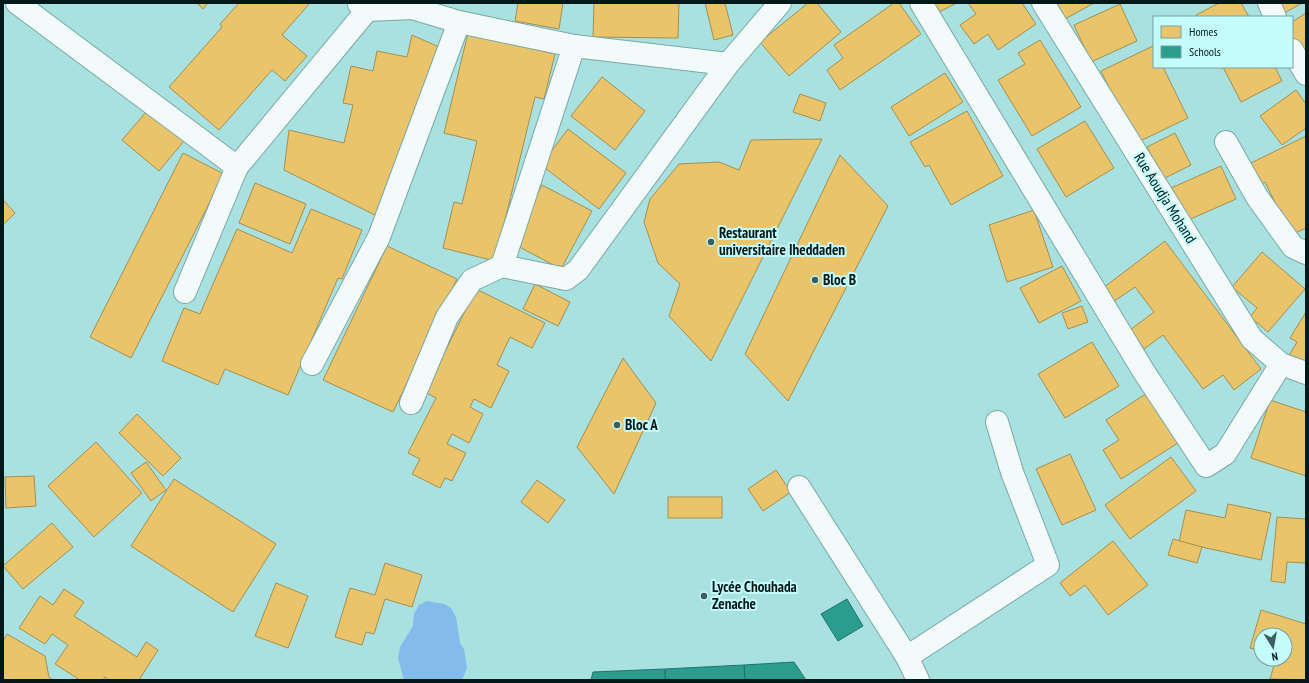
<svg xmlns="http://www.w3.org/2000/svg" width="1309" height="683" viewBox="0 0 1309 683" font-family="'PT Sans Narrow',sans-serif">
  <style>
    .water { fill: #83bbed }
    .homes { fill: #e9c46a; stroke: #a49051 }
    .schools { fill: #2a9d8f; stroke: #1e756b }
    .lines { fill: none; stroke-linecap: round; stroke-linejoin: round }
    .street-casing { stroke: #7ba8a8; stroke-width: 24 }
    .street { stroke: #f2fafa; stroke-width: 22 }
    .poi-dot { fill: #3d5e5e; stroke: #c4fcfb; stroke-width: 1.5 }
    .labels { text-anchor: middle; stroke-width: 4; stroke-linejoin: round; paint-order: stroke }
    .street-label { font-size: 15px; fill: #031818; stroke: #c4fcfb }
    .poi-label { font-size: 15px; font-weight: bold; fill: #031818; stroke: #c4fcfb; text-anchor: start }
  </style>
  <rect width="100%" height="100%" fill="#a9e0e0"/>
  <polygon class="water" points="427,601 444,604 451,608 456,617 460,643 464,649 467,668 462,680 404,680 398,658 400,647 413,626 414,614 419,605"/>
  <g class="homes">
    <polygon points="197,3 208,3 203,9"/>
    <polygon points="239,3 310,3 282,35 307,56 285,81 272,70 219,130 169,87 222,27 220,24"/>
    <polygon points="518,3 563,3 559,29 515,21"/>
    <polygon points="594,3 679,3 678,38 593,37"/>
    <polygon points="705,3 725,3 733,35 714,40"/>
    <polygon points="808,3 817,3 841,32 789,76 760,42"/>
    <polygon points="894,3 899,3 921,34 840,90 827,70 843,58 834,45"/>
    <polygon points="927,3 957,3 933,15"/>
    <polygon points="968,3 1022,3 1036,24 998,50 988,34 974,44 960,25 976,14"/>
    <polygon points="1055,3 1094,3 1065,19"/>
    <polygon points="1219,3 1241,3 1249,17 1197,17 1196,15"/>
    <polygon points="1274,3 1302,3 1281,15"/>
    <polygon points="1120,4 1137,41 1091,62 1074,25"/>
    <polygon points="1306,13 1306,56 1292,40 1292,22"/>
    <polygon points="468,33 555,54 544,99 535,97 495,261 443,248 454,202 462,204 477,141 444,133"/>
    <polygon points="412,35 439,47 381,218 284,170 289,130 344,143 353,105 343,103 351,66 373,71 377,51 407,57"/>
    <polygon points="1040,40 1081,107 1032,136 998,80 1025,64 1018,53"/>
    <polygon points="1153,46 1154,48 1154,67 1163,67 1188,118 1136,143 1101,71"/>
    <polygon points="1223,67 1275,67 1282,81 1241,102"/>
    <polygon points="945,73 963,102 909,136 891,107"/>
    <polygon points="602,77 645,111 615,150 571,116"/>
    <polygon points="1296,90 1306,104 1306,128 1282,145 1260,116"/>
    <polygon points="800,94 826,103 820,121 793,112"/>
    <polygon points="147,111 184,141 159,171 122,140"/>
    <polygon points="967,111 1003,176 951,205 929,165 925,167 910,142"/>
    <polygon points="1085,121 1114,168 1066,197 1037,149"/>
    <polygon points="568,129 626,173 599,209 541,165"/>
    <polygon points="1175,133 1191,165 1163,179 1147,147"/>
    <polygon points="1306,136 1306,228 1291,235 1265,182 1257,186 1247,165"/>
    <polygon points="822,139 711,361 669,316 680,284 658,263 644,222 650,199 679,164 719,162 739,170 751,140"/>
    <polygon points="183,153 224,174 131,358 90,337"/>
    <polygon points="840,155 888,206 788,401 745,354"/>
    <polygon points="1221,166 1236,199 1186,221 1171,188"/>
    <polygon points="255,183 306,204 290,244 239,223"/>
    <polygon points="542,185 592,211 561,269 512,243"/>
    <polygon points="3,200 15,213 3,225"/>
    <polygon points="311,209 362,230 342,279 338,278 288,395 225,369 218,385 162,361 184,308 200,314 237,229 292,253"/>
    <polygon points="1034,210 1053,267 1007,282 989,225"/>
    <polygon points="1165,241 1261,369 1234,390 1223,375 1203,389 1163,335 1144,349 1130,330 1154,312 1135,287 1113,302 1103,288"/>
    <polygon points="387,246 457,279 393,412 323,380"/>
    <polygon points="1262,252 1305,289 1268,332 1250,317 1257,308 1232,287"/>
    <polygon points="1062,266 1081,301 1039,323 1020,288"/>
    <polygon points="535,284 570,302 558,326 523,309"/>
    <polygon points="476,289 545,323 532,348 510,337 497,365 509,371 491,408 474,399 470,407 483,414 469,443 452,434 447,444 466,453 452,481 445,478 440,488 412,474 420,459 408,453 436,398 425,392"/>
    <polygon points="1082,306 1088,322 1068,329 1062,313"/>
    <polygon points="1306,312 1306,368 1288,357 1297,342 1290,338"/>
    <polygon points="1092,342 1119,386 1065,418 1038,374"/>
    <polygon points="623,358 656,403 614,494 577,447"/>
    <polygon points="1147,393 1178,443 1121,479 1103,450 1119,440 1106,420"/>
    <polygon points="1270,400 1306,412 1306,476 1251,458"/>
    <polygon points="137,414 181,458 163,476 119,433"/>
    <polygon points="96,442 142,493 94,537 48,486"/>
    <polygon points="1070,454 1096,510 1062,525 1036,469"/>
    <polygon points="1171,457 1196,491 1130,539 1105,505"/>
    <polygon points="146,462 166,490 151,501 131,473"/>
    <polygon points="776,470 791,492 763,511 748,489"/>
    <polygon points="34,476 36,506 6,508 5,477"/>
    <polygon points="174,479 276,544 233,612 131,546"/>
    <polygon points="537,480 565,500 548,523 521,502"/>
    <rect x="668" y="497" width="54" height="21"/>
    <polygon points="1228,504 1271,513 1261,560 1179,542 1186,510 1225,518"/>
    <polygon points="1277,517 1306,519 1306,563 1287,562 1285,583 1271,581"/>
    <polygon points="52,523 73,547 23,589 3,566"/>
    <polygon points="1173,539 1202,547 1197,563 1168,555"/>
    <polygon points="1113,541 1148,585 1108,615 1085,585 1070,596 1060,583"/>
    <polygon points="385,563 422,575 412,607 385,599 374,634 366,632 362,645 335,637 350,588 375,595"/>
    <polygon points="276,583 308,596 288,648 255,636"/>
    <polygon points="64,589 84,602 74,616 137,657 146,642 158,650 139,680 109,680 105,677 103,680 80,680 55,664 68,645 52,634 45,644 19,628 40,596 53,605"/>
    <polygon points="1261,610 1306,624 1306,680 1270,679 1276,659 1285,659 1285,635 1261,635 1261,651 1250,648"/>
    <polygon points="7,634 45,656 49,677 53,680 3,680 3,641"/>
  </g>
  <g class="schools">
    <polygon points="847,599 863,626 838,641 821,614"/>
    <polygon points="794,662 806,680 745,680 744,665"/>
    <polygon points="744,665 745,680 665,680 665,669"/>
    <polygon points="665,669 665,680 591,680 593,672"/>
  </g>
  <g class="lines">
    <defs>
      <g id="street">
        <polyline points="17,3 237,167 373,3"/>
        <polyline points="921,3 1144,372 1206,466 1225,454 1281,364"/>
        <polyline points="1043,3 1252,339 1281,364 1306,373"/>
        <polyline points="1269,3 1275,17"/>
        <polyline points="359,4 367,10 412,8 459,22 574,46 728,64 780,3"/>
        <polyline points="1292,50 1306,74"/>
        <polyline points="1226,142 1257,197 1293,247 1306,253"/>
        <polyline points="502,266 566,279 578,270 728,64"/>
        <polyline points="185,292 237,167"/>
        <polyline points="312,364 379,237 459,22"/>
        <polyline points="411,403 447,317 472,280 502,266 574,46"/>
        <polyline points="799,487 907,657 918,680"/>
        <polyline points="907,657 1048,565 1012,472 997,422"/>
      </g>
    </defs>
    <use href="#street" class="street-casing"/>
    <use href="#street" class="street"/>
  </g>
  <g class="poi-dot">
    <circle cx="711" cy="242" r="4"/>
    <circle cx="815" cy="280" r="4"/>
    <circle cx="617" cy="425" r="4"/>
    <circle cx="704" cy="596" r="4"/>
  </g>
  <g class="labels">
    <g class="street-label">
      <text transform="translate(1165 198) rotate(58)" y="5">Rue Aoudja Mohand</text>
    </g>
    <g class="poi-label">
      <text x="719" y="238">Restaurant<tspan x="719" dy="17">universitaire Iheddaden</tspan></text>
      <text x="823" y="285">Bloc B</text>
      <text x="625" y="430">Bloc A</text>
      <text x="712" y="592">Lycée Chouhada<tspan x="712" dy="17">Zenache</tspan></text>
    </g>
  </g>
  <rect width="1309" height="683" fill="none" stroke="#031818" stroke-width="8"/>
  <rect x="1153" y="16" width="140" height="52" fill="#c4fcfb" stroke="#77a1a0"/>
  <rect x="1161" y="26" width="20" height="12" fill="#e9c46a" stroke="#77a1a0"/>
  <text x="1189" y="36" font-size="12" fill="#031818">Homes</text>
  <rect x="1161" y="46" width="20" height="12" fill="#2a9d8f" stroke="#77a1a0"/>
  <text x="1189" y="56" font-size="12" fill="#031818">Schools</text>
  <g transform="translate(1273 647) rotate(169)"><circle r="19" fill="#c4fcfb" stroke="#77a1a0"/>
  <path d="M0-3L7 15L0 10L-7 15Z" fill="#3d5e5e"/>
  <text y="-6" font-size="11" font-weight="bold" text-anchor="middle" fill="#031818">N</text>
  </g>
</svg>
